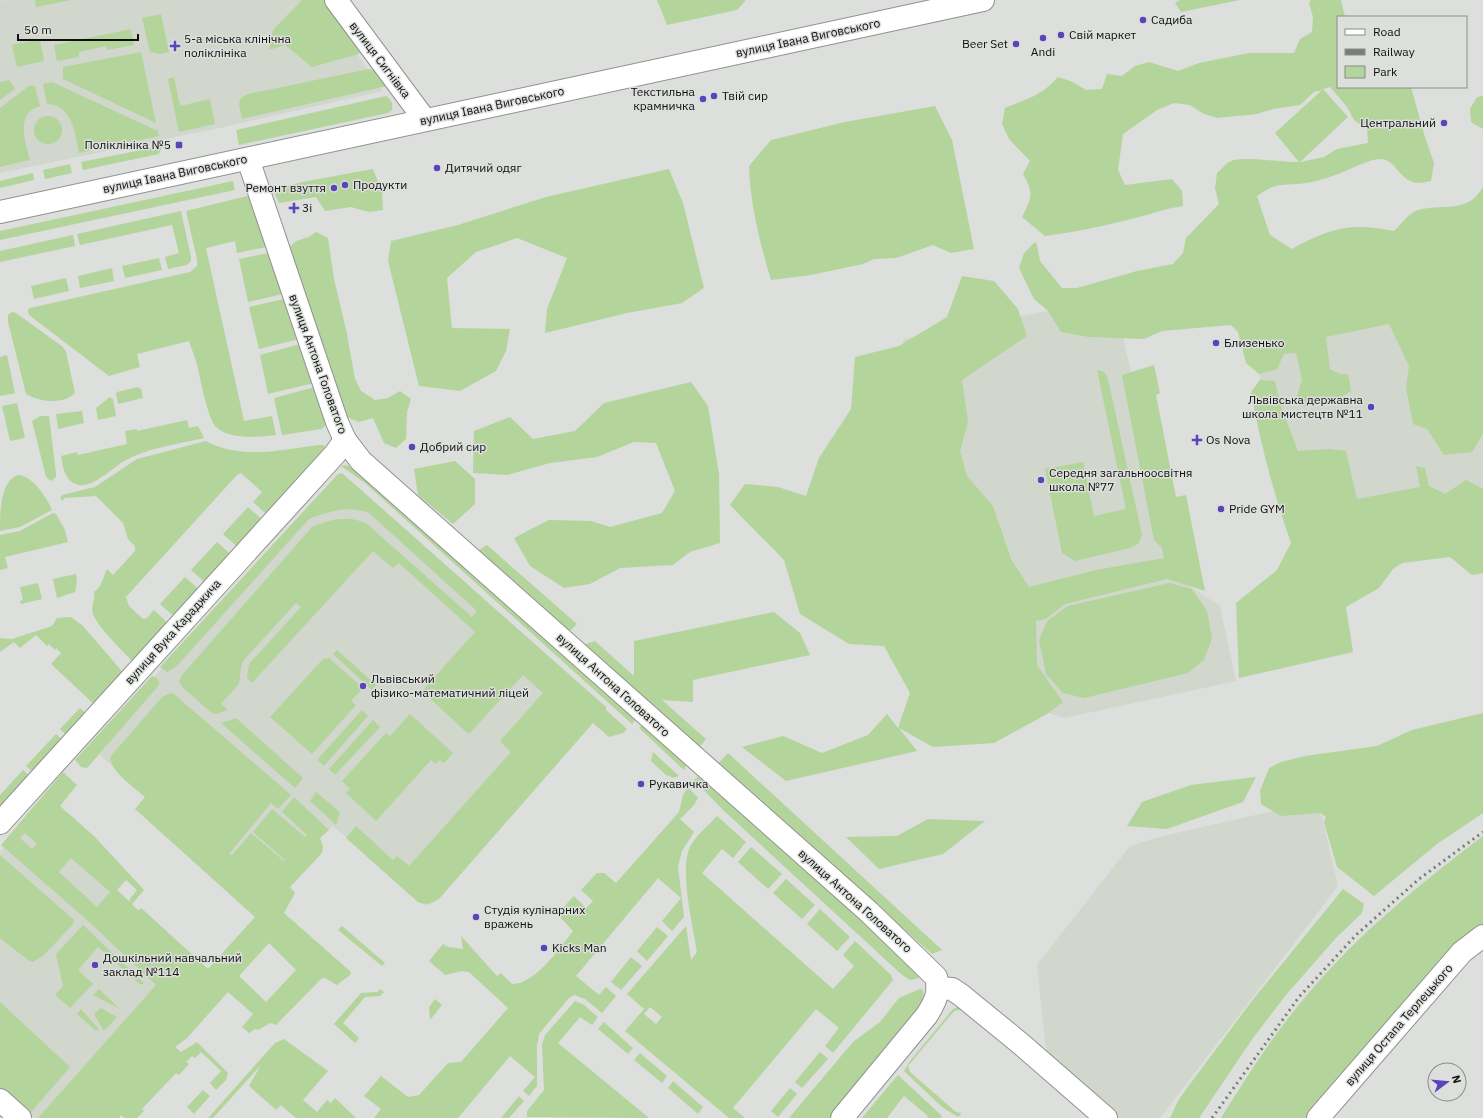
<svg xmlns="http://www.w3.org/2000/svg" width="1483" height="1118" viewBox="0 0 1483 1118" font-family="'IBM Plex Sans',sans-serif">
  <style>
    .built { fill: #d1d7cc }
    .green { fill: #b3d49b; fill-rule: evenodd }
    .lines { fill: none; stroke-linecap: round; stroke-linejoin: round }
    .minor-casing { stroke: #8f918e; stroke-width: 24 }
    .major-casing { stroke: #8f918e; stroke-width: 24 }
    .minor { stroke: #fff; stroke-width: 22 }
    .major { stroke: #fff; stroke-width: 22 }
    .rail { stroke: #7a7c79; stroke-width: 3; stroke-dasharray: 2 4; stroke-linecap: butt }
    .poi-dot { fill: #5944bc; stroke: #dcdfdb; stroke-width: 1.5 }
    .labels { text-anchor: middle; stroke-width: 3; stroke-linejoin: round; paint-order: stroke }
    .poi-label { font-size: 12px; fill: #0e0f0e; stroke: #dcdfdb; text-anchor: start }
    .street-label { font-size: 12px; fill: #0e0f0e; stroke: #dcdfdb }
  </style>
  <rect width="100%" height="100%" fill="#dcdfdb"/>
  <g class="built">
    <polygon points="6,0 318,0 383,91 219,128 0,173 0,1"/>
    <polygon points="1451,284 1483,439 1483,499 1293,538 1249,325"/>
    <polygon points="1115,298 1174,576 1220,606 1236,681 1064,718 1027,706 886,385 904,339"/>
    <polygon points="341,473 558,666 439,899 430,904 425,905 418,902 333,826 317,841 264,900 92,748 137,699 161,669"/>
    <polygon points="1291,807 1318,810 1322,817 1338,886 1160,1118 1116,1118 1047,1059 1037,965 1130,846 1159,837"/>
    <polygon points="35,812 138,910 141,908 173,937 168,943 214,987 94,1118 28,1118 0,1093 0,852"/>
  </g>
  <g class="green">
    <polygon points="35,0 71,0 36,7"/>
    <polygon points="302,0 327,0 360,50 359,54 312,67 285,45 269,50 273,30"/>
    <polygon points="657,0 745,0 745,1 737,10 667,25"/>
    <polygon points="1180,0 1240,0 1181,12 1175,3"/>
    <path d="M1311 0H1341L1345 17H1338V87H1411L1424 134 1434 163 1431 181C1426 182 1418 184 1413 182 1399 178 1396 161 1382 159 1370 158 1350 170 1338 174 1325 179 1311 183 1297 184 1278 185 1274 184 1257 196L1270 235 1292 249C1311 238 1337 226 1360 227 1371 227 1383 229 1394 231 1401 224 1409 213 1418 210 1441 203 1467 215 1483 187V434L1472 452 1444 455 1427 429 1413 424 1406 388 1409 366 1389 324 1326 337 1330 369 1340 374H1348L1351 391 1343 396 1320 400 1304 407 1296 398 1302 380 1296 353 1284 354 1277 369 1259 374 1246 363 1238 332 1231 325 1162 331 1144 339 1089 337 1061 332 1048 311 1034 299 1019 268 1024 253 1035 242 1037 245 1040 261 1062 288H1077L1137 271 1173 264 1183 253 1186 238 1219 204 1215 188 1217 173C1221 170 1225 164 1229 162 1242 155 1282 163 1299 162L1275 133 1322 90 1314 92 1300 105 1273 109 1257 114 1217 118 1202 113 1190 105 1174 103 1157 110 1123 134 1118 170 1125 185 1172 179 1182 191 1183 206C1168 208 1154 213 1139 217 1108 225 1077 232 1045 236L1022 217C1032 197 1034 194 1023 174L1030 161 1009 139 1002 124 1005 108C1028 98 1040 97 1058 77L1073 82 1086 90 1102 89 1107 74 1122 76 1135 66 1149 62 1178 71 1199 63 1249 53H1294L1300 39 1312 32 1313 17 1309 3ZM1330 87 1347 107 1354 120 1367 129 1368 143 1337 149 1324 157 1300 162 1348 117 1323 89Z"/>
    <polygon points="161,14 169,52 160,54 150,52 142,18"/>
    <polygon points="131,29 134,45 107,50 106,46 79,52 79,57 57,61 54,45"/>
    <polygon points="40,39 44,61 17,67 12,45"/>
    <polygon points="141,52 156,123 63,79 63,67"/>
    <polygon points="369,69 374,70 387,86 242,119 239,104 241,98 248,94"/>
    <polygon points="174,77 180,106 210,99 215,124 179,132 168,79"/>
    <polygon points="9,80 15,89 0,100 0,82"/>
    <path d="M52 82 158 131 159 136 79 153C75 134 73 105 47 104L43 84Z"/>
    <path d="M29 86H35L40 106C15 113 25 141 30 160L0 167V108Z"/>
    <path d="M386 96C392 100 393 104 392 110L388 113 239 145 236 130Z"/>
    <polygon points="1483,96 1483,129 1471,122 1470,109 1477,97"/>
    <path d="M935 106 952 140 974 249 951 253 933 245 896 258 874 259 863 264 811 275 771 280C760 243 750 204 749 166L771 140 845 122Z"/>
    <circle cx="48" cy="130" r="14"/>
    <polygon points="162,146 159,154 83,170 81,162"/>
    <polygon points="70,164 72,173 45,179 43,170"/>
    <polygon points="373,169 382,192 383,210 369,212 351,207 325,211 316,197 279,203 273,190 302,182"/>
    <polygon points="669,169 683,203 704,288 682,303 627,313 545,333 547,309 567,258 517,238 476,252 447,278 452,328 510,329 506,351 496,371 460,391 419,386 388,261 391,241 458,225 546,197"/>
    <polygon points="33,173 34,180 0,188 0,181"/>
    <polygon points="233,181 235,190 0,240 0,231"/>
    <path d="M247 196 249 197 266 247 237 253 235 241 206 248 244 421 272 416 276 435C258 437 230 440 216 427 207 418 200 375 196 361 194 354 191 348 189 341L137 354 140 367 109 376 29 315 28 310 30 308 190 272 197 266V259L186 211Z"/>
    <polygon points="181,211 191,257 191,261 187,265 168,269 165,257 179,253 172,225 80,245 77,234"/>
    <polygon points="316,232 328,238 334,279 347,334 355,379 361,391 375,400 388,398 400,391 411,399 407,412 406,439 396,448 384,443 373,418 359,422 347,417 341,405 286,250 296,241 309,237"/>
    <polygon points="73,235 75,246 0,262 0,251"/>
    <polygon points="268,253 283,294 248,302 239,259"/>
    <polygon points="159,258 162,270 125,278 122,266"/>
    <polygon points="112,268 114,281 80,288 78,276"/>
    <polygon points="962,276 994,281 1018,309 1027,336 962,380 968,422 960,451 967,476 993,506 1011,559 1029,587 1096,570 1164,558 1162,548 1154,540 1122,375 1154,365 1160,393 1156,395 1176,497 1186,495 1205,591 1167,579 1065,604 1046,619 1036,621 1037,665 1063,702 1047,714 994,743 933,747 899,728 917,751 786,781 742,747 783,736 822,753 868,735 887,714 898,728 910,693 884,646 849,644 800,614 784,560 730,505 745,484 778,487 806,496 819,458 851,409 855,357 899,346 947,317"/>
    <polygon points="66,278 69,291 34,299 31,286"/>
    <polygon points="284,299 299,339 259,349 249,307"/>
    <path d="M12 312 16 313 63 347 66 352 75 393C63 405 39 402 26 394L8 322V315Z"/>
    <polygon points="300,344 314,383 268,394 260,355"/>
    <polygon points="7,355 15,393 0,396 0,357"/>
    <polygon points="1097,370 1104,372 1108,379 1142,535 1138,544 1130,548 1075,561 1062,553 1045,469 1083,462 1094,516 1126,509"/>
    <path d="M1260 380 1275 381 1282 409 1298 451 1329 449 1346 451 1357 499 1420 487 1416 466 1425 468 1429 486 1445 494 1466 480 1483 489V573L1472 575 1450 557 1402 563 1393 569 1379 588 1346 607 1353 652 1239 678 1236 603 1277 570 1291 543C1274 495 1260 442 1251 392Z"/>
    <polygon points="691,382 708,406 719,474 720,543 690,552 673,565 620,568 590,584 564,588 530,566 514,538 549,520 591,521 610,527 662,513 675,491 656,443 634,442 597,457 550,463 507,475 473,473 474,431 510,417 533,439 575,431 604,403"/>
    <polygon points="138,387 141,389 143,398 118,404 116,394 117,392"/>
    <polygon points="315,387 326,425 321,429 282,435 274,398"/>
    <polygon points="110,397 113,399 116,416 98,420 96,408"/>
    <polygon points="17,403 25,438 10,441 2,406"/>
    <polygon points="82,411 84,423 58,429 56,414"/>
    <polygon points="40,416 49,416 56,473 56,477 51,481 46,477 32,421"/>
    <path d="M187 420 189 428 198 426 204 438C178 444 147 448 124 461 113 468 92 488 79 485 65 482 63 468 61 456L77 452 78 455 127 444 125 431 137 429V431Z"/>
    <path d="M206 441C240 460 282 450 318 445H324L326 451 272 519 253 502 262 492 241 473 237 475 126 597 129 606 143 619 147 618 154 610 172 627 136 665C125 653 98 628 93 614 90 606 96 599 94 592 102 587 103 577 107 569L113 575 135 551V546L128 539 123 523 96 496 64 498 63 501 60 498 62 495 95 487 137 459Z"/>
    <polygon points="455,461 475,479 475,504 453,524 418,495 414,469"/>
    <polygon points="346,465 356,469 637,718 632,724 365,483 341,466"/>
    <path d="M342 473 606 707V710L627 729 623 733 609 737 593 723 439 899C431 904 426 905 418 902L346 838 356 826 393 860 397 856 409 866 511 752 500 741 543 693 523 675 469 734 463 729 422 691 475 632 399 563 393 568 373 551 252 683 247 678 249 664 301 607 296 603 244 660 241 667 239 684 221 704 228 710 216 714 212 713 182 687 179 681 182 675 312 527C331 519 347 515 366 523L472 617 477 611 369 513C348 505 330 511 309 519L176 667 167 672 160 667 338 474Z"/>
    <path d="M18 475C32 475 47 498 52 510L20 527 0 531C0 512 0 481 18 475Z"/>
    <polygon points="248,507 267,524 242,551 223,534"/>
    <polygon points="53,513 56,514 65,530 68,542 5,557 8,568 0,570 0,535 20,531"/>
    <polygon points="217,542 235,558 209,586 191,570"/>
    <polygon points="487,545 577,624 567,634 474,553"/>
    <polygon points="76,574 77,581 75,592 57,598 53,579"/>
    <polygon points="185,577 203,593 178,620 160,604"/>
    <polygon points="38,583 42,599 21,604 20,601 23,600 20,587"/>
    <polygon points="1169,583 1192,589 1207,611 1212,638 1204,660 1188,673 1084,698 1063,693 1046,674 1039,640 1047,621 1068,606"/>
    <polygon points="774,612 800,633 810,655 693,680 693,702 662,700 706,739 699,748 580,646 595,641 634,676 634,641"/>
    <polygon points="71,617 83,626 126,676 97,707 51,664 61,653 56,648 55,650 49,644 47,646 36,635 20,648 14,642 0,652 0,638 12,639 52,626 57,618"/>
    <polygon points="337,650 376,685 372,690 333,654"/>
    <polygon points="329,658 363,688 351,701 356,705 312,754 270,717 323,659"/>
    <polygon points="152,676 158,679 159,685 87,768 81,767 75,760"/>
    <path d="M170 693 174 694 291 795 278 809 271 803 229 854 232 855 251 833 284 861 285 860 253 832 272 809 305 837 307 835 282 812 294 797 329 830 320 838 323 847 322 853 290 887 295 893 284 913 351 972 350 975 337 985 325 978 321 979 276 1025 270 1023 258 1030 255 1029 249 1033 242 1027 253 1014 228 992 187 1038 175 1047 181 1052 197 1042 228 1073 226 1080 216 1090 210 1083 221 1071 201 1052 195 1058 192 1056 186 1062 189 1064 179 1075 176 1073 142 1109 144 1111 137 1118H124L121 1115 119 1118H38L156 985 87 920 1 845 63 772 77 785 60 806 95 837 144 890 132 904 138 911 141 908 208 969 255 917 135 809 145 797C135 788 107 769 111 756L162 697ZM25 833 37 844 32 849 20 838ZM71 858 110 892 97 907 59 872ZM126 880 137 890 130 899V902L117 890ZM269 943 296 970 266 1002 239 976Z"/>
    <polygon points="80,708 89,716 69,738 60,729"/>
    <polygon points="362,710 368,716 324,766 317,760"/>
    <polygon points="1483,713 1483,813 1437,844 1374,896 1337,867 1324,822 1326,817 1320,813 1281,816 1261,804 1260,791 1269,768 1281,762 1305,756 1377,746 1412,730"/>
    <polygon points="410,714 453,753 444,763 440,760 436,764 431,760 376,821 346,793 350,789 342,781 386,733 390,736"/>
    <polygon points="236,718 303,778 295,788 221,723"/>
    <polygon points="373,720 380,727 335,775 329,769"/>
    <polygon points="643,724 687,764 684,770 639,728"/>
    <polygon points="56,734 65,742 35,774 26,766"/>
    <polygon points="653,752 679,776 674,778 666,775 651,761"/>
    <polygon points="728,753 942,950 932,954 716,766"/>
    <polygon points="23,770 32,778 0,815 0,795"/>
    <polygon points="697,777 702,778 718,794 730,802 905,959 919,978 910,980 901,974 723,810 694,780"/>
    <polygon points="1256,777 1243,802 1167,829 1127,826 1142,802 1191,785"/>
    <path d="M688 787 698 798 694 805 680 819 694 832 682 851 678 866 684 917 672 931 662 921 681 898 658 878 576 976 599 995 606 987 616 996 602 1013 585 999 574 995 568 999 539 1034 537 1046V1086L529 1096 523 1091 535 1077 510 1056 458 1118H374L381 1109 364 1096 381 1076 408 1097 419 1095 448 1063 461 1062 508 1008 469 972 462 971 445 975 429 961 443 944 448 947 463 949 461 936 497 976 501 973 512 984C534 985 561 947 573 931L559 916 560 911 574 896 586 908 593 901 581 890 597 873H604L616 883 679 812 683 795Z"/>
    <polygon points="316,792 340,812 336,825 310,801"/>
    <path d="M717 816 746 842 733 858 722 849 702 873 833 989 854 966 843 955 855 941 891 975 893 980 833 1053 825 1046 839 1028 816 1009 733 1108 745 1118H729L625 1031 644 1009 627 994 686 926 691 960 697 952C693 926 679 870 690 847 696 835 708 826 717 816ZM650 1007 662 1017 656 1024 644 1014Z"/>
    <polygon points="928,819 985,821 943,854 879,869 846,837 897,836"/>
    <path d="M1483 836V928L1309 1118H1221C1248 1075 1275 1032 1308 994 1359 933 1420 884 1483 836Z"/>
    <polygon points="751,847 782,874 768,889 738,862"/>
    <polygon points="0,855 74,920 73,924 44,955 33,962 28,960 0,938"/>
    <polygon points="786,879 815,905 802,919 773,893"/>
    <polygon points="1343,889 1364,904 1362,913 1336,938 1286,995 1253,1038 1199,1118 1170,1118 1179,1099 1251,1002"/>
    <polygon points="820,909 850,937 837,951 807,924"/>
    <polygon points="83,925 144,983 141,985 98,947 78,970 93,984 70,1008 55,995 63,986 56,954"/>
    <polygon points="342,926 385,963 382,966 338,930"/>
    <polygon points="657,927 668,936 647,961 637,951"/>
    <polygon points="631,957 642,966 621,990 611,982"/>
    <polygon points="99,989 120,1009 93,995"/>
    <polygon points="380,989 384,992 380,996 365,997 343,1023 359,1038 355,1043 334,1024 361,993 378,992"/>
    <polygon points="920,989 923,990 924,1005 835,1118 789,1118 853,1042 880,1022 899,998"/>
    <polygon points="435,999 442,1005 430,1020 429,1007"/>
    <polygon points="575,1001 584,1005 598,1017 592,1025 580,1017 558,1043 649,1118 527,1117 527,1111 544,1090 542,1045 545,1035"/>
    <polygon points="0,1002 70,1067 27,1117 0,1093"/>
    <polygon points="958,1007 963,1009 954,1011 908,1066 910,1072 956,1112 962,1113 958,1117 942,1107 904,1071 910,1061 953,1009"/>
    <polygon points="101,1008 117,1017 104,1031 94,1014"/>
    <polygon points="81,1009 99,1029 96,1031 77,1014"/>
    <polygon points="604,1022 633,1048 628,1054 598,1029"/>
    <polygon points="284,1039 328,1071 303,1100 317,1112 327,1100 331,1103 335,1098 356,1118 296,1118 281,1105 276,1110 249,1086 261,1065 213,1118 208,1118 275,1043"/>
    <polygon points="820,1052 828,1059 802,1088 795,1082"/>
    <polygon points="640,1053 667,1076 662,1083 634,1060"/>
    <polygon points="898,1075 942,1116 941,1118 927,1118 928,1116 904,1096 887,1118 862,1118"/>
    <polygon points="673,1081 703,1107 698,1114 668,1088"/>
    <polygon points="790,1088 797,1094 778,1117 771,1111"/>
    <polygon points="203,1090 210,1096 194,1114 187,1107"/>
    <polygon points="519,1096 524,1101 509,1118 501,1118"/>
  </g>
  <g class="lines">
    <defs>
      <g id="minor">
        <polyline points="336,0 425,120"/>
        <path d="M248 159 337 422 345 440 361 461 869 912 936 977C940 993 935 1002 927 1015L842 1118"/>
        <polyline points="0,823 335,454 345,440"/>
        <polyline points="939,988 952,989 961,995 1021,1044 1106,1118"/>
        <polyline points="0,1100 20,1118"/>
        <polyline points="1318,1118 1462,952 1483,936"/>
      </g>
      <polyline id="major" points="0,212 983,0"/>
    </defs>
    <use href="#minor" class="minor-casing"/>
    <use href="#major" class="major-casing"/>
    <use href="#minor" class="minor"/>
    <use href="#major" class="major"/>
    <polyline class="rail" points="1212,1118 1299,997 1356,935 1419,879 1483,832"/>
  </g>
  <g class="poi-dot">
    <circle cx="1143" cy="20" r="4"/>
    <circle cx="1061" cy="35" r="4"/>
    <circle cx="1043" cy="38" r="4"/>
    <circle cx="1016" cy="44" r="4"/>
    <path d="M173 40h4v4h4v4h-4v4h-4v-4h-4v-4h4z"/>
    <circle cx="714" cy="96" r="4"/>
    <circle cx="703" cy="99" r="4"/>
    <circle cx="1444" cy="123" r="4"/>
    <rect x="175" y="141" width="8" height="8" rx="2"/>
    <circle cx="437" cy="168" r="4"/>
    <circle cx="345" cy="185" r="4"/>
    <circle cx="334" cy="188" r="4"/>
    <path d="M292 202h4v4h4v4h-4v4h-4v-4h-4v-4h4z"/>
    <circle cx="1216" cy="343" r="4"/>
    <circle cx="1371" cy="407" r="4"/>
    <path d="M1195 434h4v4h4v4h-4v4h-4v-4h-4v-4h4z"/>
    <circle cx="412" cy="447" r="4"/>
    <circle cx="1041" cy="480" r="4"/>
    <circle cx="1221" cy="509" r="4"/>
    <circle cx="363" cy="686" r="4"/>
    <circle cx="641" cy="784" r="4"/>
    <circle cx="476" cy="917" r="4"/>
    <circle cx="544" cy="948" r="4"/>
    <circle cx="95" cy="965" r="4"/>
  </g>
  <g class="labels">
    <g class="poi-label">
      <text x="1151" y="24">Садиба</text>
      <text x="1069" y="39">Свій маркет</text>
      <text x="184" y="43">5-а міська клінічна<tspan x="184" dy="14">поліклініка</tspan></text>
      <text x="1008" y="48" text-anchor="end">Beer Set</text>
      <text x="1043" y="56" text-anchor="middle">Andi</text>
      <text x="695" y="96" text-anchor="end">Текстильна<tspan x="695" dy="14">крамничка</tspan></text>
      <text x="722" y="100">Твій сир</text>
      <text x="1436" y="127" text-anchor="end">Центральний</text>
      <text x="171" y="149" text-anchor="end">Поліклініка №5</text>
      <text x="445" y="172">Дитячий одяг</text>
      <text x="353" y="189">Продукти</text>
      <text x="326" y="192" text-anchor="end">Ремонт взуття</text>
      <text x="302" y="212">3і</text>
      <text x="1224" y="347">Близенько</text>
      <text x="1363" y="404" text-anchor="end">Львівська державна<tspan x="1363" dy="14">школа мистецтв №11</tspan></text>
      <text x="1206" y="444">Os Nova</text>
      <text x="420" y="451">Добрий сир</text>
      <text x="1049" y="477">Середня загальноосвітня<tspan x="1049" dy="14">школа №77</tspan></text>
      <text x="1229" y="513">Pride GYM</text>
      <text x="371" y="683">Львівський<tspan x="371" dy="14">фізико-математичний ліцей</tspan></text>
      <text x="649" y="788">Рукавичка</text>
      <text x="484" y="914">Студія кулінарних<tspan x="484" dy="14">вражень</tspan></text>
      <text x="552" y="952">Kicks Man</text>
      <text x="103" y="962">Дошкільний навчальний<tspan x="103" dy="14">заклад №114</tspan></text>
    </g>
    <g class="street-label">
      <text transform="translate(808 38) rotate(-12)" y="4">вулиця Івана Виговського</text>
      <text transform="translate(380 60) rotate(53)" y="4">вулиця Сигнівка</text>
      <text transform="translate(492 106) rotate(-12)" y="4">вулиця Івана Виговського</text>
      <text transform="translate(175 174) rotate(-12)" y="4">вулиця Івана Виговського</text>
      <text transform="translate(318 364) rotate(70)" y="4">вулиця Антона Головатого</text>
      <text transform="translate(173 632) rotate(-48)" y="4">вулиця Вука Караджича</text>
      <text transform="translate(613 685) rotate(42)" y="4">вулиця Антона Головатого</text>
      <text transform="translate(855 901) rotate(42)" y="4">вулиця Антона Головатого</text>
      <text transform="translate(1399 1025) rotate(-49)" y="4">вулиця Остапа Терлецького</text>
    </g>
  </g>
  <rect x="1337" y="16" width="130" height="72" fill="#dcdfdb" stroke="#8a8c89"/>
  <rect x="1345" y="29" width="20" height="6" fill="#ffffff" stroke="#8a8c89"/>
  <text x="1373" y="36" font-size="12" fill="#0e0f0e">Road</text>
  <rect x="1345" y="49" width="20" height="6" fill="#7a7c79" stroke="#8a8c89"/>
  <text x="1373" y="56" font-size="12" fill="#0e0f0e">Railway</text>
  <rect x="1345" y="66" width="20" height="12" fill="#b3d49b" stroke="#8a8c89"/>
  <text x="1373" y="76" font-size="12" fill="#0e0f0e">Park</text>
  <g transform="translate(1447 1082) rotate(74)"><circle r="19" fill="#dcdfdb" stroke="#8a8c89"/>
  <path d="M0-3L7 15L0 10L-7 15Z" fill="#5944bc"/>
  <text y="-6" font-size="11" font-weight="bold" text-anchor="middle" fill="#0e0f0e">N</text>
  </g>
  <path d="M18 34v6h120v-6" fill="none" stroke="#0e0f0e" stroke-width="2"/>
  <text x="24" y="34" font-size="12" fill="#0e0f0e" stroke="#dcdfdb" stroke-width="3" paint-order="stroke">50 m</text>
</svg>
